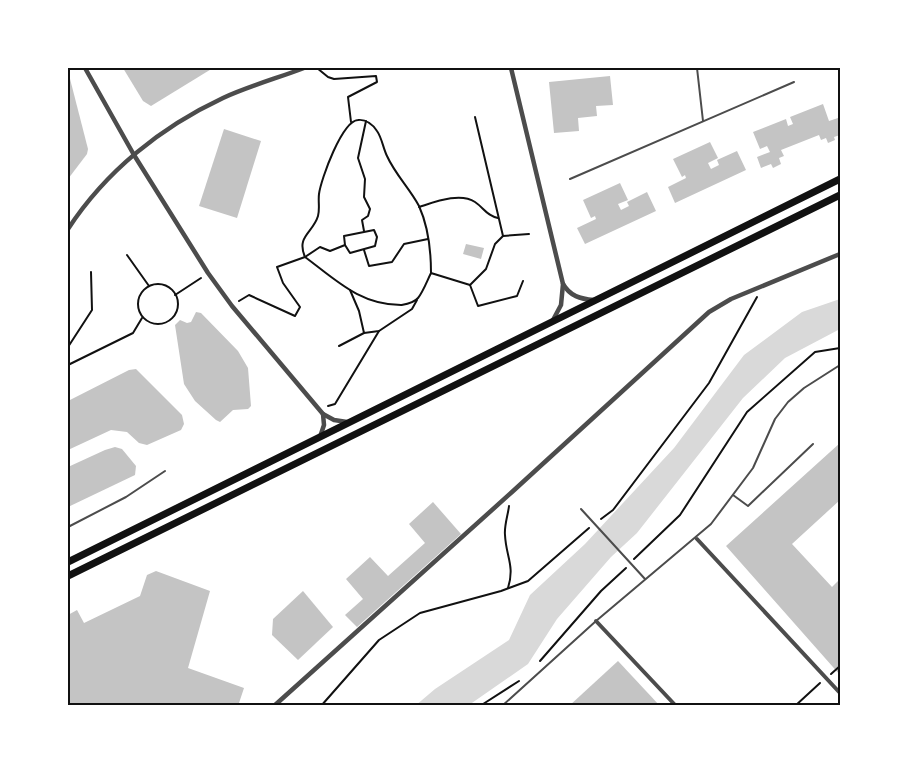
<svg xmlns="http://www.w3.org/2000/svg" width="908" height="773" viewBox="0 0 908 773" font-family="'Open Sans',sans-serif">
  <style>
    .water { fill: #d9d9d9 }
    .building { fill: #c4c4c4 }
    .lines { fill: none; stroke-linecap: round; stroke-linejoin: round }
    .path { stroke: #111; stroke-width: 2 }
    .service { stroke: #4c4c4c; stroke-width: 2 }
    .pedestrian { stroke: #4c4c4c; stroke-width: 4 }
    .minor { stroke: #4c4c4c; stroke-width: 4.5 }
    .secondary { stroke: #111; stroke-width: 7 }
    .neatline { fill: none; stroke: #111; stroke-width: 2 }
  </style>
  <rect width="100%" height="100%" fill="#fff"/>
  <polygon class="water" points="840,299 840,329 785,358 743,398 637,533 611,557 557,619 528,664 469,705 415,706 435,689 509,640 530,595 585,544 674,448 744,355 802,312"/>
  <g class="building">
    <polygon points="123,68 213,68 151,106 143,101"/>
    <polygon points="68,71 88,149 87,154 68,179"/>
    <polygon points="610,76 613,105 596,106 597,116 578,118 579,131 554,133 549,82"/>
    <polygon points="823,104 829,121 838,118 840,123 840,135 834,137 835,140 828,143 826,138 821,140 819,135 781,150 784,156 779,158 781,164 773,168 771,164 761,168 757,157 770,152 767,146 760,149 753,132 786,119 788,126 793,124 790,117"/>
    <polygon points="224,129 261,141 237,218 199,206"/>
    <polygon points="710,142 718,158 708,163 711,169 719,165 717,160 737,151 746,170 675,203 668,187 686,178 685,175 682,177 673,159"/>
    <polygon points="620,183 628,200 618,204 621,210 629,206 627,202 647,192 656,211 585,244 577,228 596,219 595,216 591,218 583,200"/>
    <polygon points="466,244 484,248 481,259 463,254"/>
    <polygon points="196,312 201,313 238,351 248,368 251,406 248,409 233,410 220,422 216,420 195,401 184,384 175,325 180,320 187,323 191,322"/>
    <polygon points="136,369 182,415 184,424 181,430 147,445 139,443 127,432 111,430 68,450 68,401 129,370"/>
    <polygon points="840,443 840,500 792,544 832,587 840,579 840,675 726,546"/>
    <polygon points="115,447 122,449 136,466 135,475 68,507 68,467 105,450"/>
    <polygon points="433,502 461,534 357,627 345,615 363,599 346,579 370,557 388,576 425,543 409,524"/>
    <polygon points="156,571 210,591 188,668 244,688 238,706 68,706 68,615 77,610 84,623 140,596 147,575"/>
    <polygon points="303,591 333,627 298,660 272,635 273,619"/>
    <polygon points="618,661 660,706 569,706"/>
  </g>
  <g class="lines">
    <g class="path">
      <polyline points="317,68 328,77 334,79 376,76 377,82 348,97 351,122"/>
      <polyline points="475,117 503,236"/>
      <path d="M419 207C435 202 460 192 475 202 484 208 487 216 498 218"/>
      <polygon points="374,230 377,237 375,246 350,253 345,245 344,236"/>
      <polyline points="364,231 362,220 368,216 370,209 364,197 365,179 358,158 366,121"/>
      <polyline points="364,250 369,266 392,262 404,244 428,239"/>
      <polyline points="127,255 149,286"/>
      <path d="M431 273C427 281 423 292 418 298 414 303 407 304 401 305 360 305 336 280 305 257 296 236 313 233 318 216 320 209 318 201 319 194 321 179 342 121 358 120 366 119 373 125 377 131 382 138 383 148 387 156 395 174 410 189 419 206 428 226 431 252 431 273L470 285"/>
      <circle cx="158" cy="304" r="20"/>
      <polyline points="470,285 486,269 495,244 503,236 529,234"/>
      <polyline points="470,285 478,306 517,296 523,281"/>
      <polyline points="350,290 359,311 364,333 379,331 412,309 417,300"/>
      <polyline points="175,295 201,278"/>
      <polyline points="239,301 249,295 295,316 300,307 283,283 277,267 305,257 320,247 330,251 345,245"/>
      <polyline points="339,346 364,333"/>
      <polyline points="68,347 92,310 91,272"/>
      <polyline points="68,365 133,333 142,318"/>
      <polyline points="328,406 335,404 379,331"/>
      <polyline points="601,519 613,510 709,383 757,297"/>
      <polyline points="634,559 680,515 747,412 815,352 840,348"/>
      <path d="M508 588C515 565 506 557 505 535 504 526 508 515 509 506"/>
      <polyline points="540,661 601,591 626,568"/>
      <polyline points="831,674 840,666"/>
      <polyline points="321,706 379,640 420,613 501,591 528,581 589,528"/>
      <polyline points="480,706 519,681"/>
      <polyline points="795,706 820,683"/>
    </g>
    <g class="service">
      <polyline points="697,68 703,121"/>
      <polyline points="570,179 794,82"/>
      <polyline points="733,495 748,506 813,444"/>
      <polyline points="581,509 645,579"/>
      <polyline points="68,527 126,497 165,471"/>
      <polyline points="502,706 596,621 711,524 753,468 775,419 788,402 804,388 840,365"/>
    </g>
    <g class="pedestrian">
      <polyline points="697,539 840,693"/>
      <polyline points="596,621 676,706"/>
    </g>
    <g class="minor">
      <polyline points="85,68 134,155 208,273 232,306 323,414 334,420 347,422"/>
      <polyline points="511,68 563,284 561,305 553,320"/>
      <path d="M68 229C106 171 161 127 223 98 249 86 278 78 304 68"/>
      <path d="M563 284C570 296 580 299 594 300"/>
      <polyline points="320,437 324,425 323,414"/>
      <polyline points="274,706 512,492 709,312 731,299 840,254"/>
    </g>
    <g class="secondary">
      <polyline points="68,562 840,179"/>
      <polyline points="68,576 840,195"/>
    </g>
  </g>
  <rect width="908" height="773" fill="none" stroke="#ffffff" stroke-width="138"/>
  <rect x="69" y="69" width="770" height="635" class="neatline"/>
</svg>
